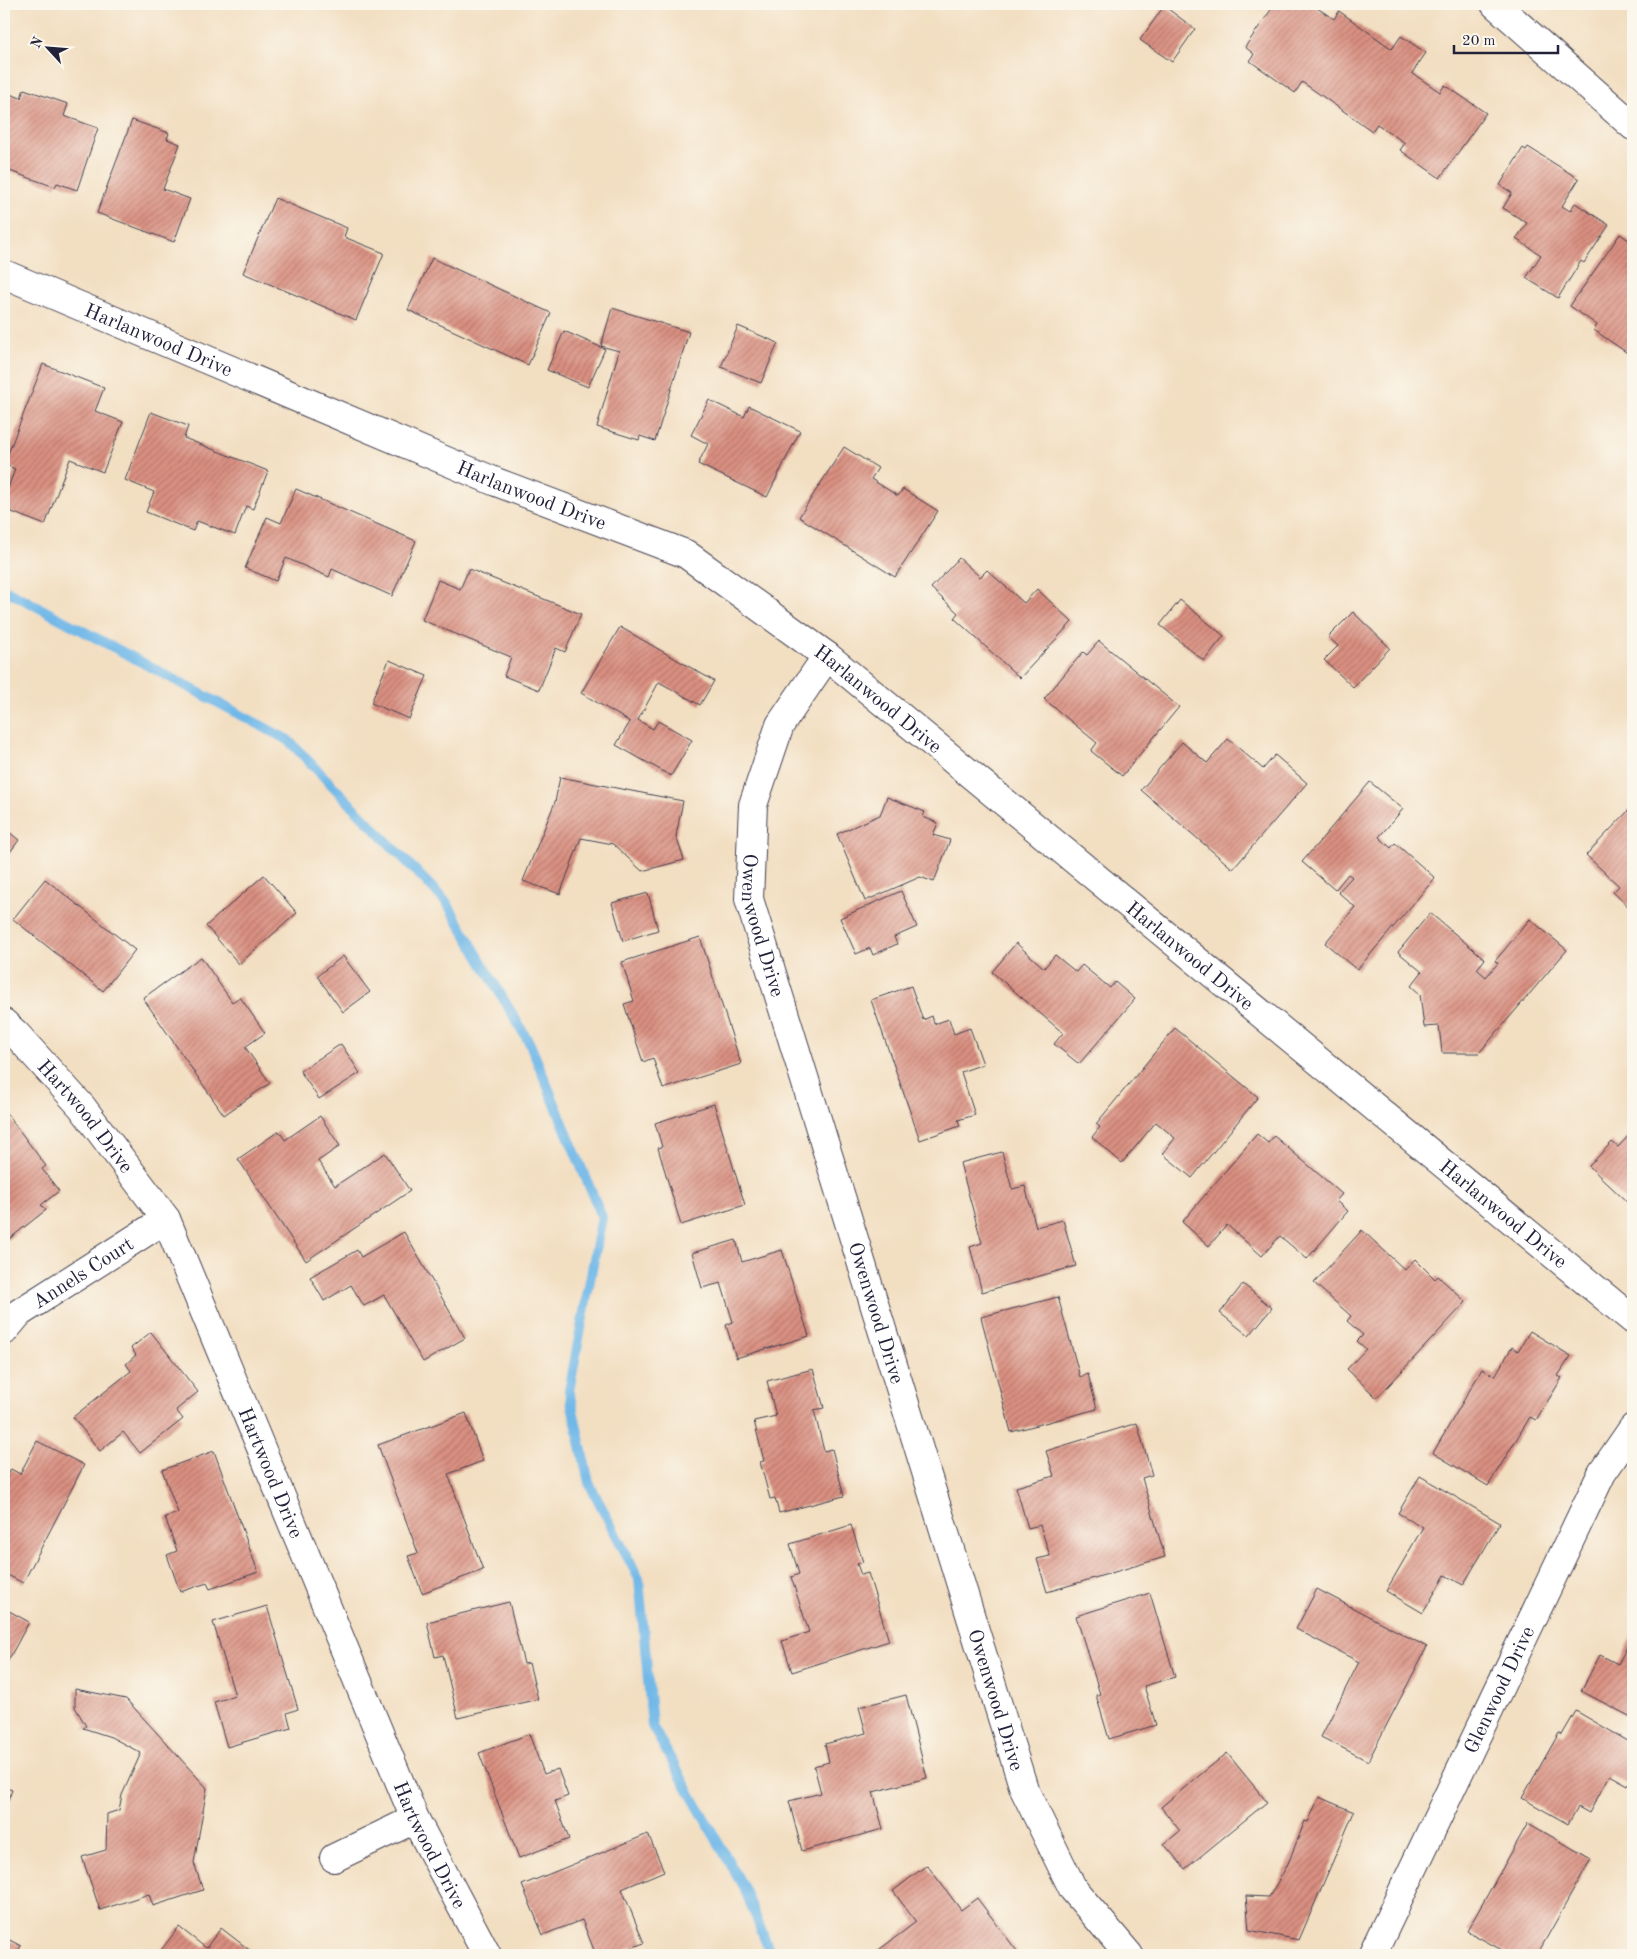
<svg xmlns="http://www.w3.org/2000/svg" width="1637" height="1959" viewBox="0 0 1637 1959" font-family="'Old Standard TT',serif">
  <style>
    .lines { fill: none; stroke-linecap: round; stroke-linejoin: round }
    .stream { stroke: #6fb8e8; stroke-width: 10 }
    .building { fill: url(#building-hatch) }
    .minor-casing { stroke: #413e4f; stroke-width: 30 }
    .minor { stroke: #fff; stroke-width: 28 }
    .labels { text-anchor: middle; stroke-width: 4; stroke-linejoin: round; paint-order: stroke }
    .street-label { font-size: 20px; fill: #22223b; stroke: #fbf7ec }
  </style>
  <defs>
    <pattern id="building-hatch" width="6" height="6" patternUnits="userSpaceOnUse" patternTransform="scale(1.25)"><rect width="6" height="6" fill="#da9081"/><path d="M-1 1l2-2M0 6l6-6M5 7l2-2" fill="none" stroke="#b0756b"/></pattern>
  </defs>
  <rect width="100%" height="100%" fill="#fbf7ec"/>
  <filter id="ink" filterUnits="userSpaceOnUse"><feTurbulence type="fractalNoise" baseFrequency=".02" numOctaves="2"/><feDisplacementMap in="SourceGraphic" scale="10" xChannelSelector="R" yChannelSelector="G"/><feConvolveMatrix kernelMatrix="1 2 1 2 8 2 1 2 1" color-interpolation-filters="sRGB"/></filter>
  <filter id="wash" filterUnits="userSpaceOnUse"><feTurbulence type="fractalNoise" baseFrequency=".0096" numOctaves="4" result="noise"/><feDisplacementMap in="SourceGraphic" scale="20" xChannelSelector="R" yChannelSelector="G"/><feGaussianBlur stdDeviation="1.12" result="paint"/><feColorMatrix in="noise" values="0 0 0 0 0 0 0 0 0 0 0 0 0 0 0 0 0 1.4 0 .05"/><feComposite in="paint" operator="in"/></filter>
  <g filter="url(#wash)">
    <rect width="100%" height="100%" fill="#f2dec1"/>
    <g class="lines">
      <polyline class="stream" points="4,589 288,740 447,903 530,1044 602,1217 569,1391 589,1483 639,1579 652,1726 745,1890 771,1955"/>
    </g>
    <g id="blocks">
      <g class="building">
        <polygon points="1275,4 1311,4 1334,19 1339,11 1392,49 1401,36 1426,53 1412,73 1440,92 1445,85 1486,113 1440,178 1400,150 1405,143 1377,124 1372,131 1302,82 1295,93 1250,61 1254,54 1245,47"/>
        <polygon points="1164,6 1195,29 1172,62 1140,40"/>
        <polygon points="24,89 68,104 64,116 98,128 77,190 57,183 55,187 4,169 4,92 21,98"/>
        <polygon points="132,120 169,133 167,139 180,144 163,189 190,199 174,242 97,213"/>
        <polygon points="1528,147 1579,179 1562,206 1570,211 1575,203 1609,225 1584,263 1581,261 1558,298 1526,278 1541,255 1516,239 1527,223 1503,208 1512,193 1500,185 1523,148 1526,150"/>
        <polygon points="275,198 347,228 344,237 384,253 356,320 243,273"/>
        <polygon points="1620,234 1633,243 1633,357 1594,330 1597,325 1570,306"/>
        <polygon points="432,258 551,313 528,365 408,310"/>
        <polygon points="612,308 689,332 655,441 640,436 639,440 597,427 619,351 601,346"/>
        <polygon points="738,326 778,343 761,383 721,367"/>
        <polygon points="564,331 605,349 588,387 547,370"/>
        <polygon points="43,364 104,388 95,411 123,422 103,472 70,459 45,525 4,509 4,499 15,469 4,464"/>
        <polygon points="709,400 744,417 749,406 800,431 767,497 698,464 708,444 691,435"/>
        <polygon points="151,412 188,426 184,438 268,471 253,509 246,506 235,535 197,521 193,531 146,512 154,492 125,480"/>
        <polygon points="844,447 878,468 871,479 898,496 903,489 938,511 895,577 799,517"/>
        <polygon points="296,489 416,541 392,596 332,569 329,577 286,558 276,581 245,568 267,517 281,523"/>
        <polygon points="959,558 980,577 987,570 1024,603 1037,589 1072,622 1020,678 954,618 958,613 931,588"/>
        <polygon points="469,569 581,614 565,652 556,648 539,690 504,676 511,657 422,620 438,580 460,589"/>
        <polygon points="1180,600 1224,636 1204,661 1160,625"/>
        <polygon points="1353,612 1390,648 1353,687 1324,660 1338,646 1328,637"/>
        <polygon points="620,627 714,681 700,705 659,682 638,720 653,729 658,721 692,740 671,776 616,745 630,722 581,693"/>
        <polygon points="1099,641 1179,707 1122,776 1091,751 1097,743 1044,699 1083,652 1087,655"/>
        <polygon points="389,660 427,676 409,719 371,703"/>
        <polygon points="1228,739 1263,769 1275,755 1307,783 1233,869 1141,790 1182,742 1207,763"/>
        <polygon points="560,777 683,801 676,836 684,860 642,871 613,844 581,838 560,894 523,881 555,802"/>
        <polygon points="1370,782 1403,809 1379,837 1391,848 1395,843 1435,878 1357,970 1325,943 1355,907 1338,892 1352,877 1348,874 1335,890 1302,862"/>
        <polygon points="887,797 925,812 923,817 938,823 933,835 950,840 934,882 920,877 865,901 837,834 880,815"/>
        <polygon points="1630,809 1633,812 1633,911 1613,892 1619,886 1586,855"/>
        <polygon points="4,828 19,840 4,860"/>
        <polygon points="264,875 297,913 239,964 206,926"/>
        <polygon points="45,879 135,950 103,991 13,919"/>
        <polygon points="901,891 917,927 894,937 897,944 873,955 870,948 856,954 840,918"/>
        <polygon points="648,893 658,930 623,941 612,903"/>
        <polygon points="1430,913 1485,959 1477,969 1486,977 1498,963 1495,961 1530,919 1567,950 1479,1053 1442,1053 1439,1026 1424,1027 1420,994 1411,986 1422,972 1398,952"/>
        <polygon points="700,937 741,1064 663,1089 653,1058 643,1062 624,1004 634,1001 622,962"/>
        <polygon points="1016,943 1044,968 1055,955 1076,972 1082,965 1110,988 1115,982 1135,999 1079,1064 1054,1044 1063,1033 992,972"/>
        <polygon points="343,956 370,992 343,1012 317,976"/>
        <polygon points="201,957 232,1002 240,997 265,1033 245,1047 270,1083 224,1115 143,998"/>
        <polygon points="911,986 923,1020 932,1016 934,1024 949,1019 954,1034 970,1028 983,1064 961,1072 975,1115 958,1120 960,1126 920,1140 871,1000"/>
        <polygon points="1175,1028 1258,1097 1192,1178 1163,1154 1175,1138 1156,1122 1122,1163 1092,1137 1100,1127 1096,1124"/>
        <polygon points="341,1044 360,1073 319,1099 300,1071"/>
        <polygon points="714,1104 745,1205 681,1225 658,1148 662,1147 655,1123"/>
        <polygon points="4,1110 46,1166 42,1169 59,1191 41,1205 46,1210 4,1243"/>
        <polygon points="320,1116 340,1146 318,1161 335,1186 385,1153 410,1191 306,1261 238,1159 279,1131 285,1140"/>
        <polygon points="1633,1131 1633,1197 1628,1203 1589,1166 1612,1142 1618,1147"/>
        <polygon points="1257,1134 1268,1143 1274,1136 1342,1194 1336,1201 1348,1211 1307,1259 1280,1236 1262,1256 1227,1225 1209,1246 1182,1222"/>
        <polygon points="1002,1152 1012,1189 1025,1186 1036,1227 1063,1220 1076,1266 982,1292 970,1247 982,1243 960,1163"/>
        <polygon points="1362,1230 1405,1270 1415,1259 1435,1279 1438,1276 1466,1302 1377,1398 1347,1369 1366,1349 1357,1341 1363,1335 1347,1321 1351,1316 1314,1283"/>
        <polygon points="404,1232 465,1338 423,1362 384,1295 364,1306 351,1285 324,1301 310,1277 357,1250 361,1257"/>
        <polygon points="736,1240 742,1262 782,1250 809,1336 736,1358 726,1325 733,1322 721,1283 702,1288 692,1253"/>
        <polygon points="1243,1284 1272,1308 1249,1336 1220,1313"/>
        <polygon points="1058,1297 1080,1377 1088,1374 1097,1409 1011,1432 981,1317"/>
        <polygon points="1530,1331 1571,1356 1558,1376 1562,1378 1536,1420 1530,1417 1488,1486 1433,1453 1482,1369 1495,1376 1512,1347 1518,1351"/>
        <polygon points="151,1332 198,1392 176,1410 183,1419 140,1453 123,1432 100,1451 73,1417 131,1371 126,1364 136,1355 131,1348"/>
        <polygon points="813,1369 824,1408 814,1410 824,1451 832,1449 844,1496 779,1513 775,1498 770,1499 760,1462 764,1461 754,1421 776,1416 767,1381"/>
        <polygon points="466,1413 483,1461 448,1474 483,1570 422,1593 408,1556 418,1553 378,1445"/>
        <polygon points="1137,1423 1152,1475 1142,1478 1165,1557 1047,1592 1037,1559 1050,1556 1040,1525 1028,1528 1016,1487 1054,1476 1046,1451"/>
        <polygon points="37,1441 84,1465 23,1583 4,1573 4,1484 11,1469 20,1474"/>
        <polygon points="214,1451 258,1572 210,1589 207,1583 180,1592 167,1555 177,1551 165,1517 178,1513 162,1470"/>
        <polygon points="1420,1476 1500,1523 1463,1585 1445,1575 1423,1613 1386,1591 1423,1527 1398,1513"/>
        <polygon points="851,1525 863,1562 857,1564 861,1575 868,1573 889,1641 792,1672 782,1641 809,1632 791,1577 799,1574 790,1544"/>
        <polygon points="1317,1589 1427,1647 1368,1761 1321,1737 1359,1662 1296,1629"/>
        <polygon points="1150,1593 1175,1677 1144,1686 1156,1725 1109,1739 1096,1695 1100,1694 1076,1616"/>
        <polygon points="509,1602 524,1664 529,1663 538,1699 458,1718 443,1655 435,1657 427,1622"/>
        <polygon points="267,1606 298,1709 287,1713 291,1728 227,1747 214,1702 235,1696 213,1622"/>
        <polygon points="4,1608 29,1622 4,1668"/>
        <polygon points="1633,1635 1633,1718 1581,1691 1600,1655 1618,1664"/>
        <polygon points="75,1689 126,1699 207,1788 194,1863 203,1890 153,1906 149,1894 100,1910 82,1857 106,1850 107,1814 119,1810 122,1795 141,1753 111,1737 83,1728 86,1726 75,1707"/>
        <polygon points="906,1695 927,1778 873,1792 883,1829 802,1851 789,1801 821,1793 814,1766 829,1762 825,1744 866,1733 859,1707"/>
        <polygon points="1576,1711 1633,1744 1633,1775 1628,1785 1610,1775 1589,1813 1578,1807 1568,1824 1522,1798 1559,1733 1562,1735"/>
        <polygon points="529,1734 544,1774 558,1769 568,1796 555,1801 569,1839 519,1858 479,1753"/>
        <polygon points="1227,1753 1267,1802 1185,1869 1164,1844 1180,1831 1161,1807"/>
        <polygon points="4,1787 12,1790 4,1812"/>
        <polygon points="1319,1797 1354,1812 1299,1940 1249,1930 1246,1896 1269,1897 1287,1866 1305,1821 1308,1822"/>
        <polygon points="1528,1823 1591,1859 1537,1955 1511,1955 1467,1931"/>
        <polygon points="648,1834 664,1871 622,1889 644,1943 612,1955 596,1955 582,1920 543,1935 522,1885"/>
        <polygon points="927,1865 961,1910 977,1898 1020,1955 872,1955 916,1922 893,1891"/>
        <polygon points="179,1927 206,1948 221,1928 256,1955 157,1955"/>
        <polygon points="4,1937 21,1946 16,1955 4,1955"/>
      </g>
    </g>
  </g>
  <g filter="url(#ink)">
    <use href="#blocks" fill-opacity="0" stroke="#413e4f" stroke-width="1"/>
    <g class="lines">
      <defs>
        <g id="minor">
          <polyline points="1495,4 1633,126"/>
          <path id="s1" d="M4 274 496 482 686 554 827 656 1633 1320"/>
          <path id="s2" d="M827 656 780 725 753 805 749 899 1024 1789 1073 1889 1129 1955"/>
          <path id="s3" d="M4 1023 16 1034 82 1107 166 1219 415 1819 487 1955"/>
          <path id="s4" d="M4 1331 19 1313 166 1219"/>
          <polyline points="334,1858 415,1819"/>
          <path id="s5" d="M1372 1955 1602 1473 1633 1428"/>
        </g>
      </defs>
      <use href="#minor" class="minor-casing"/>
      <use href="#minor" class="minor"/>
    </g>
  </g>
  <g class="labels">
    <g class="street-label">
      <text dy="7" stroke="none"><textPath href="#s1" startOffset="168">Harlanwood Drive</textPath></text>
      <text dy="7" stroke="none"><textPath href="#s1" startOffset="572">Harlanwood Drive</textPath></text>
      <text dy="7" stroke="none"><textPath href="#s1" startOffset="978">Harlanwood Drive</textPath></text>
      <text dy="7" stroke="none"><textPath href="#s2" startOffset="290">Owenwood Drive</textPath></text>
      <text dy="7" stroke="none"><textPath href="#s1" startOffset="1382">Harlanwood Drive</textPath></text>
      <text dy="7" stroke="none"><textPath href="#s3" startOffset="124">Hartwood Drive</textPath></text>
      <text dy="7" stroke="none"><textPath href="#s1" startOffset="1788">Harlanwood Drive</textPath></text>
      <text dy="7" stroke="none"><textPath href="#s4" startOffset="99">Annels Court</textPath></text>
      <text dy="7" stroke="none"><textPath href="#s2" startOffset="695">Owenwood Drive</textPath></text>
      <text dy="7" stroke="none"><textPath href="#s3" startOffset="529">Hartwood Drive</textPath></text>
      <text dy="7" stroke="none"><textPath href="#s5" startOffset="294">Glenwood Drive</textPath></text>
      <text dy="7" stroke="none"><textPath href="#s2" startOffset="1100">Owenwood Drive</textPath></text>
      <text dy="7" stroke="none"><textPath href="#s3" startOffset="934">Hartwood Drive</textPath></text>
    </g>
  </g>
  <rect width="1637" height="1959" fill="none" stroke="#fbf7ec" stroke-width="20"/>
  <g transform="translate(48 48) rotate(296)" stroke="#fbf7ec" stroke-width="4" paint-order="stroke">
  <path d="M0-4L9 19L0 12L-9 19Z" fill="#22223b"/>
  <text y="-8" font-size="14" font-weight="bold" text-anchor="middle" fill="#22223b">N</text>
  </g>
  <path d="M1454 45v8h104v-8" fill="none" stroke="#22223b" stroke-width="2.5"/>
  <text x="1462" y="45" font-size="15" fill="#22223b" stroke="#fbf7ec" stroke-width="4" paint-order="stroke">20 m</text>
</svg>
